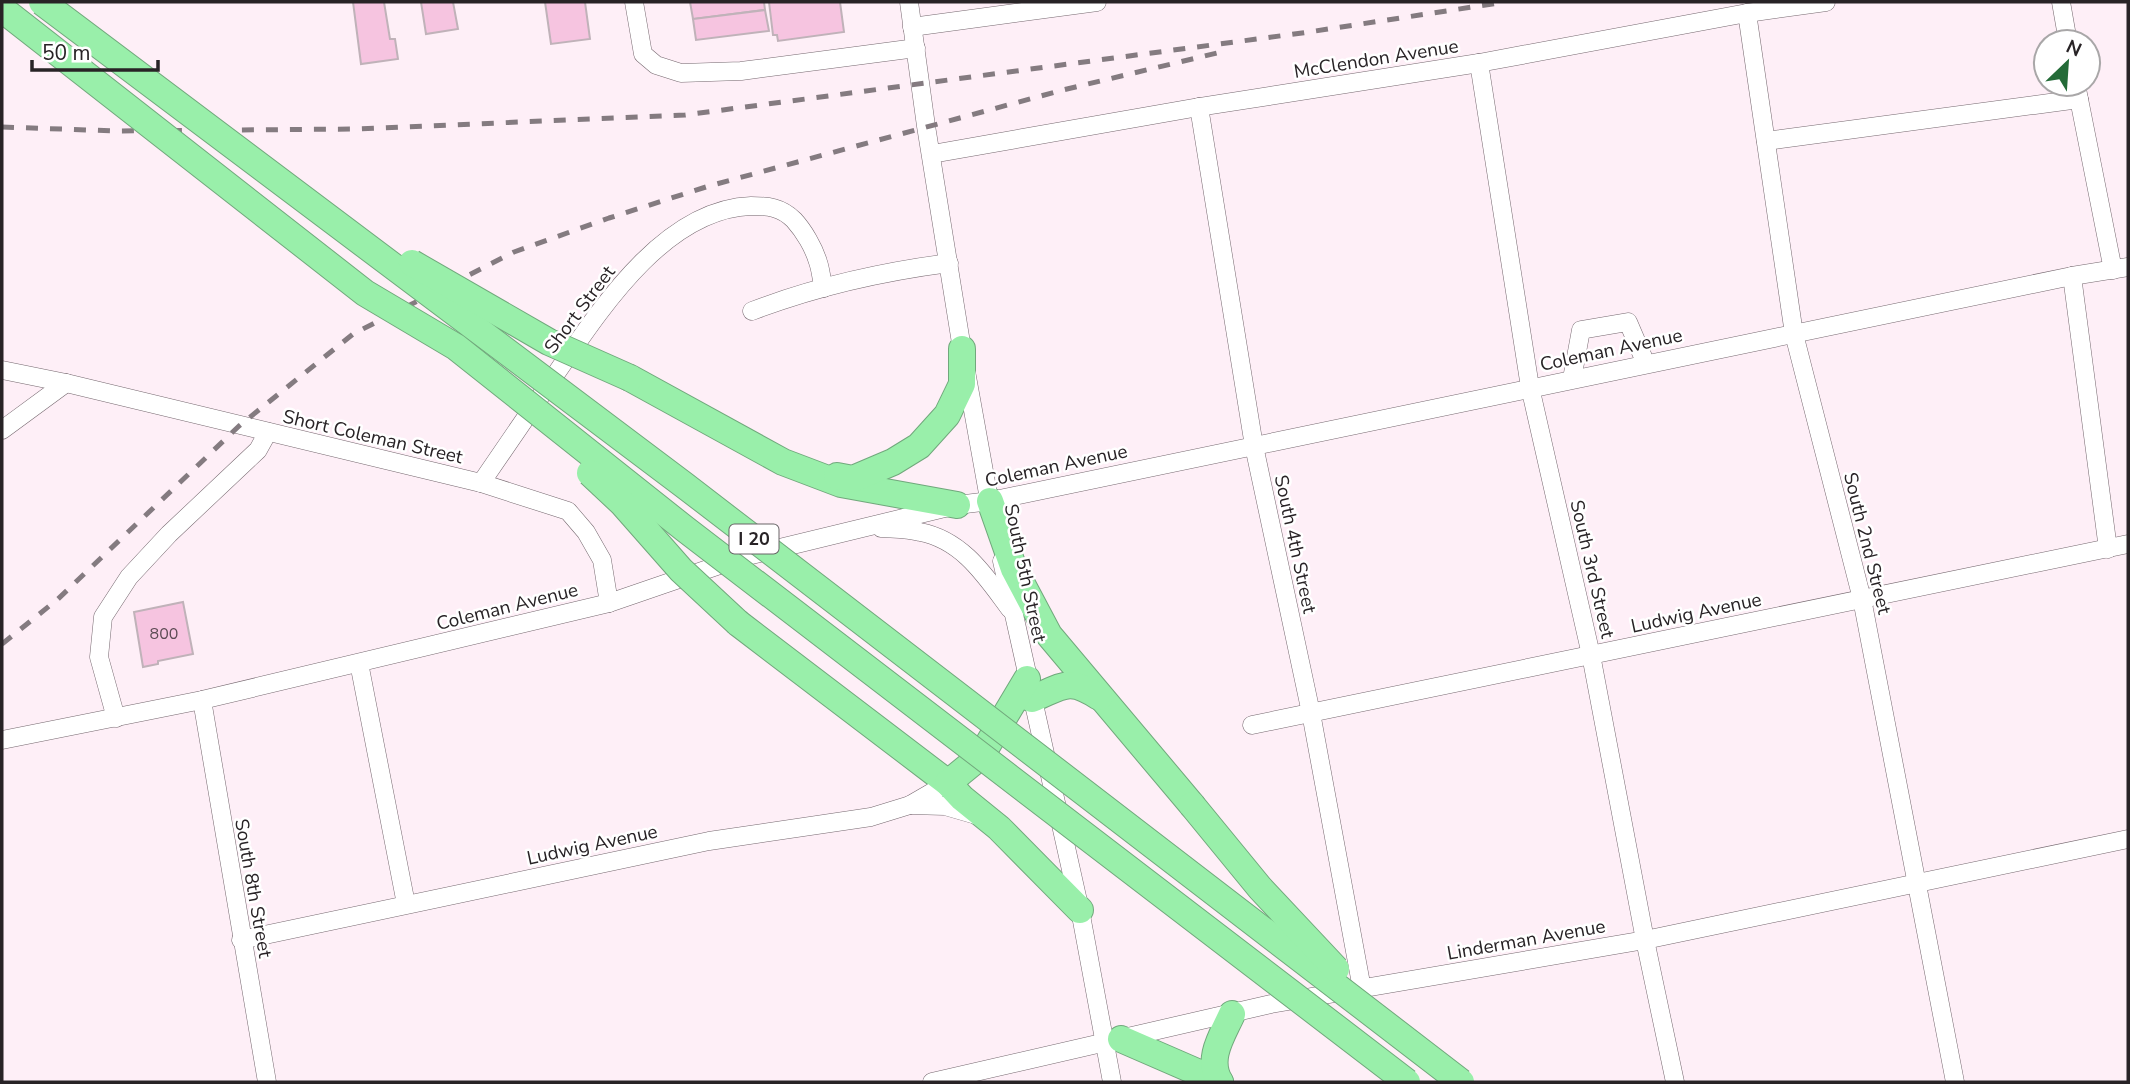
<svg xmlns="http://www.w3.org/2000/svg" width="2130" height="1084" viewBox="0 0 2130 1084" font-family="'Nunito Sans',sans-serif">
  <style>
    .building { fill: #f6c4e0; stroke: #c0b2b9; stroke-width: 2 }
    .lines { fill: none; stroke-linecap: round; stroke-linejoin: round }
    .minor-casing { stroke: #75686f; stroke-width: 19 }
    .highway-casing { stroke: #71a87c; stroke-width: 28 }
    .minor { stroke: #fff; stroke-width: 18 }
    .highway { stroke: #99efaa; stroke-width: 26 }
    .rail { stroke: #847b80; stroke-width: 5; stroke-dasharray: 12 12; stroke-linecap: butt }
    .highway-bridge-casing { stroke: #71a87c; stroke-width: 28; stroke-linecap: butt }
    .highway-bridge { stroke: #99efaa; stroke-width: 26 }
    .labels { text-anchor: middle; stroke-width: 5; stroke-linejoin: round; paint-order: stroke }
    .number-label { font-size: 16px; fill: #5c4b54 }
    .shield { fill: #fff; stroke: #686567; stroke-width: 2 }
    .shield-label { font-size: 18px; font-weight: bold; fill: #282326 }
    .street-label { font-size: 19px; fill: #282326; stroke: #fff }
  </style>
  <rect width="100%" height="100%" fill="#feeff7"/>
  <g class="building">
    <polygon points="353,2 384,2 390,39 395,39 398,59 361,64"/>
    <polygon points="421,2 453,2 458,29 426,34"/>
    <polygon points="545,2 585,2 590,39 551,44"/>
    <polygon points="690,2 764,2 765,10 693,19"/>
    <polygon points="769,2 840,2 844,32 778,41 777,35 773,35"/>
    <polygon points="765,10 769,31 696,40 693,19"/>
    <polygon points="183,602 193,654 158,661 158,664 143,667 134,612"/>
  </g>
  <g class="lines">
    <defs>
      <g id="minor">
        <polyline points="634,2 643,54 656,65 681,73 741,71 916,48"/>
        <polyline points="909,2 926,126 962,349 991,510"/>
        <polyline points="2061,2 2068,42"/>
        <polyline points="1747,13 1794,334 1862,599 1955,1082"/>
        <polyline points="912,27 1097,2"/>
        <polyline points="1479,63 1530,387 1591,655 1645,940 1675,1082"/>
        <polyline points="2076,84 2113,270"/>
        <polyline points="1199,107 1254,446 1311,713 1362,989"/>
        <polyline points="1766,141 2079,99"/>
        <polyline points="932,154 1199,107 1479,63 1747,13 1826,2"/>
        <polyline points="2072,276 2108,549"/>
        <path d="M752 311C817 286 880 272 949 263"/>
        <polyline points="2,370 66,383 481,483 568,511 586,532 602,560 609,603"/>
        <polyline points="1572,379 1581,330 1628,322 1646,364"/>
        <polyline points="2,430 66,383"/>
        <path d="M481 483C505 448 529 413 553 378 598 313 663 209 751 206 768 206 781 207 794 220 804 231 814 248 818 262 821 270 821 279 824 288"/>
        <path d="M881 528C894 529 908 529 920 532 963 540 986 577 1010 609"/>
        <polyline points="1002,561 1080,910 1112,1082"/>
        <polyline points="359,663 406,904"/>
        <polyline points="202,700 267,1082"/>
        <polyline points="116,718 99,657 103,617 129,577 169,534 258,450 268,432"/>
        <polyline points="1252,725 2128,544"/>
        <polyline points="2,740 202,700 609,603 743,557 957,505 990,501 2072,276 2128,267"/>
        <polyline points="910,805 945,806 976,815"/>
        <polyline points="241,940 709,841 871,817 910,805 948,783"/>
        <polyline points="932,1082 1271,1004 1645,940 2128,839"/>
      </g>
      <g id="highway">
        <polyline points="630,378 783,462 841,484 957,505"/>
        <polyline points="837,476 853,479 893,462 919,446 947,415 962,384 962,349"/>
        <polyline points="990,501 1014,569 1049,635 1192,805"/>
        <polyline points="738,623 948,783 962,798 999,828 1080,910"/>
        <path d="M1032 699C1062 687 1068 676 1099 697"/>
        <polyline points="948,783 981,756 1027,679"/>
        <polyline points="1121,1039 1220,1082"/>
        <path d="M1220 1082C1206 1059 1222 1036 1232 1014"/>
      </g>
    </defs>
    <use href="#minor" class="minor-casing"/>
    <use href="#highway" class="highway-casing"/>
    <use href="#minor" class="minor"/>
    <use href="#highway" class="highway"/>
    <g class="rail">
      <polyline points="2,127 117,131 356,129 685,115 1302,33 1505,2"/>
      <polyline points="2,644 58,599 239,426 353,334 514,252 609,218 709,186 1063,90 1217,53"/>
    </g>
    <defs>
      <g id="highway-bridge">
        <polyline points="42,2 684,485 1461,1082"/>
        <polyline points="2,9 365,293 456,347 685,529 1407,1082"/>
        <polyline points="412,263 549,342 630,378"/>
        <polyline points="590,473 622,503 681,570 738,623"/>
        <polyline points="1192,805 1260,888 1336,969"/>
      </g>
    </defs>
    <use href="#highway-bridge" class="highway-bridge-casing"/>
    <use href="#highway-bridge" class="highway-bridge"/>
  </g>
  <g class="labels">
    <g class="number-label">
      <text x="164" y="639">800</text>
    </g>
    <rect class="shield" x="729.5" y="524.5" width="49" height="29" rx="5"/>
    <g class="shield-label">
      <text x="754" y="545">I 20</text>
    </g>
    <g class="street-label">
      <text transform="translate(1376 58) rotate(-9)" y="7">McClendon Avenue</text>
      <text transform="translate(579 309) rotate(-53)" y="7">Short Street</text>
      <text transform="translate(1611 349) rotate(-12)" y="7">Coleman Avenue</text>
      <text transform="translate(373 436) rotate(13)" y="7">Short Coleman Street</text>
      <text transform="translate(1056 465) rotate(-12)" y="7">Coleman Avenue</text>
      <text transform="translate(1868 543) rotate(76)" y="7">South 2nd Street</text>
      <text transform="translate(1296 544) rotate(78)" y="7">South 4th Street</text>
      <text transform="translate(1593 569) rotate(77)" y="7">South 3rd Street</text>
      <text transform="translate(1026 573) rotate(78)" y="7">South 5th Street</text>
      <text transform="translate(507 606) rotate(-14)" y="7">Coleman Avenue</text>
      <text transform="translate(1696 612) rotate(-12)" y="7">Ludwig Avenue</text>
      <text transform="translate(592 844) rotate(-12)" y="7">Ludwig Avenue</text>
      <text transform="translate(254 888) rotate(80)" y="7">South 8th Street</text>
      <text transform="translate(1526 939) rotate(-10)" y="7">Linderman Avenue</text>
    </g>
  </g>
  <rect width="2130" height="1084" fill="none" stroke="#282326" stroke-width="7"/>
  <g transform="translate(2067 63) rotate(25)"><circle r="33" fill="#ffffff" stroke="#a9a7a8" stroke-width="2"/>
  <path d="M0-5L12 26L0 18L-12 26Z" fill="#246b38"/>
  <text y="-10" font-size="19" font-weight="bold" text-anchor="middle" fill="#282326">N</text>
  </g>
  <path d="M32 60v10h126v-10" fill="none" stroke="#282326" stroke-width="3.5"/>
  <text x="42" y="60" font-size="21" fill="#282326" stroke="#ffffff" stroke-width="5" paint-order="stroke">50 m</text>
</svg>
